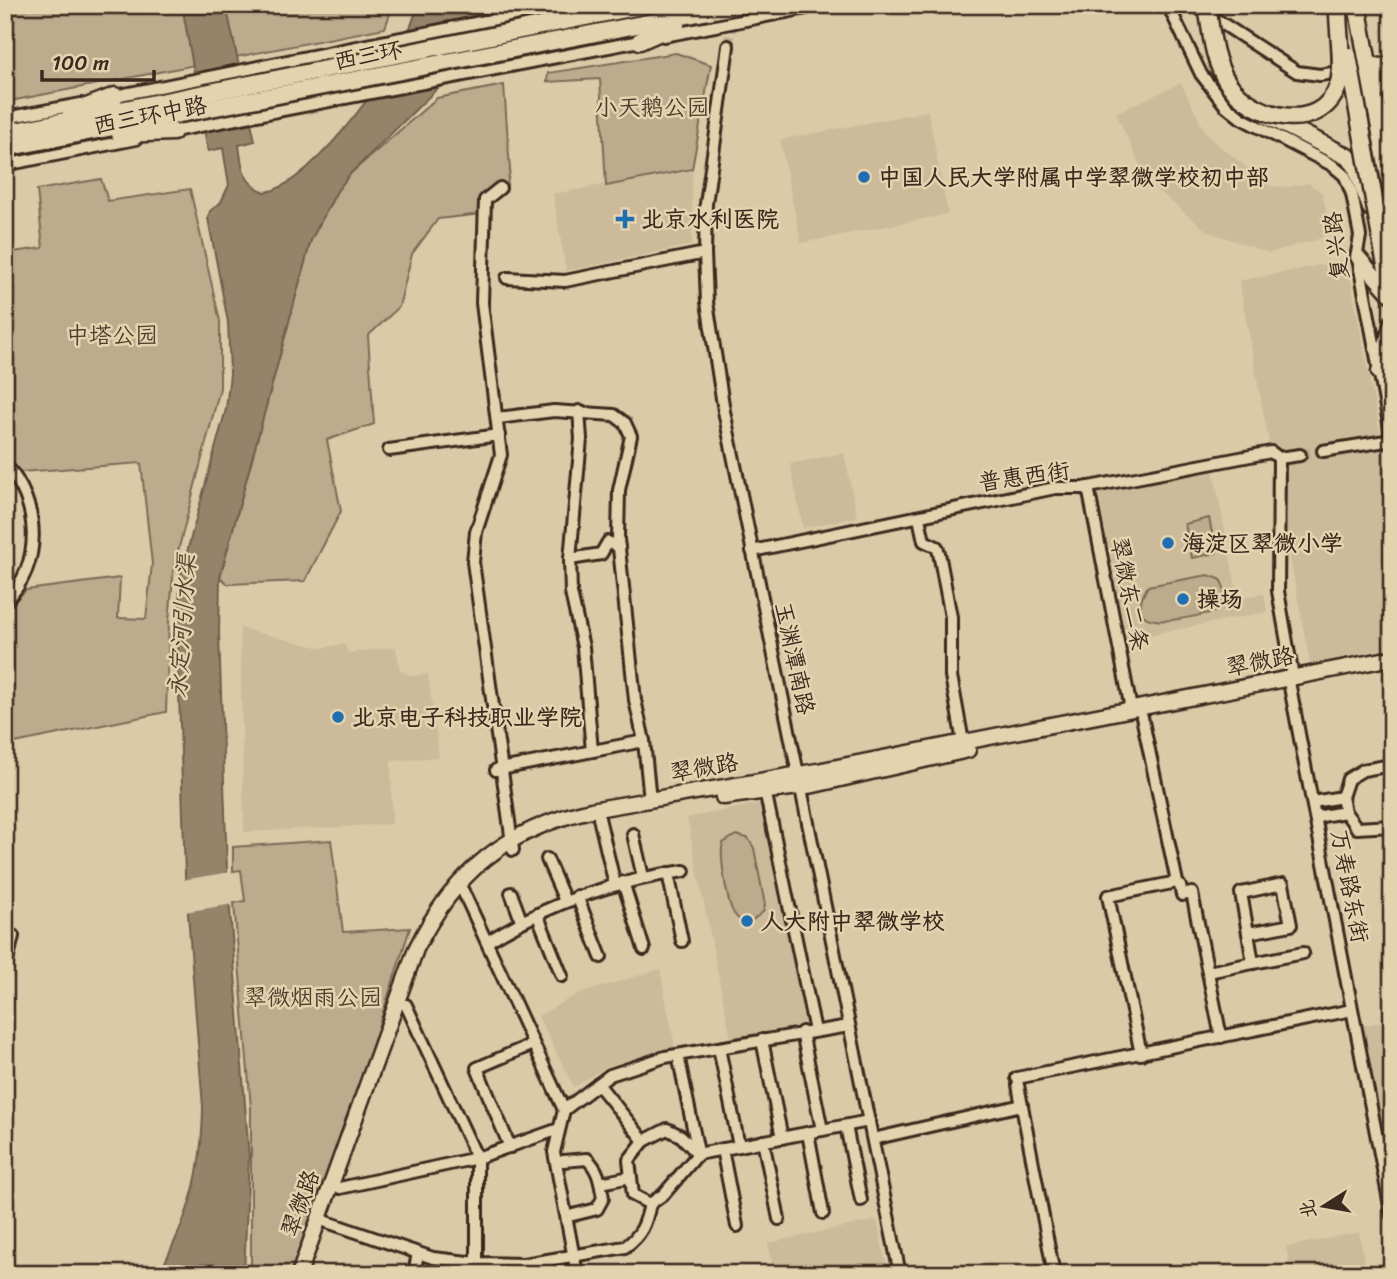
<svg xmlns="http://www.w3.org/2000/svg" width="1397" height="1279" viewBox="0 0 1397 1279" font-family="Sriracha,'LXGW WenKai TC',sans-serif">
  <style>
    .built { fill: #ccba9a }
    .green { fill: #bdab8e; stroke: #7c6a56; stroke-width: 2 }
    .water { fill: #95836b; stroke: #715f4c; stroke-width: 2 }
    .pier { fill: #dbc9a7 }
    .lines { fill: none; stroke-linecap: round; stroke-linejoin: round }
    .minor-tunnel { stroke: #bba98c; stroke-width: 10; stroke-dasharray: 10 5; stroke-linecap: butt }
    .minor-casing { stroke: #3b2a1e; stroke-width: 16 }
    .major-casing { stroke: #3b2a1e; stroke-width: 19 }
    .highway-casing { stroke: #3b2a1e; stroke-width: 21 }
    .minor { stroke: #e5d3b0; stroke-width: 10 }
    .major { stroke: #e5d3b0; stroke-width: 14 }
    .highway { stroke: #e5d3b0; stroke-width: 16 }
    .highway-bridge-casing { stroke: #3b2a1e; stroke-width: 21; stroke-linecap: butt }
    .highway-bridge { stroke: #e5d3b0; stroke-width: 16 }
    .poi-dot { fill: #1f6fb2; stroke: #e5d3b0; stroke-width: 2.5 }
    .labels { text-anchor: middle; stroke-width: 5; stroke-linejoin: round; paint-order: stroke }
    .street-label { font-size: 23px; fill: #3b2a1e; stroke: #e5d3b0 }
    .park-label { font-size: 23px; fill: #4e3d2f; stroke: #e5d3b0 }
    .poi-label { font-size: 23px; font-weight: bold; fill: #3b2a1e; stroke: #e5d3b0; text-anchor: start }
    .water-label { font-size: 24px; font-style: italic; fill: #524031; stroke: #e5d3b0 }
  </style>
  <rect width="100%" height="100%" fill="#dbc9a7"/>
  <filter id="ink" filterUnits="userSpaceOnUse"><feTurbulence type="fractalNoise" baseFrequency=".0143" numOctaves="2"/><feDisplacementMap in="SourceGraphic" scale="14" xChannelSelector="R" yChannelSelector="G"/><feConvolveMatrix kernelMatrix="1 2 1 2 8 2 1 2 1" color-interpolation-filters="sRGB"/></filter>
  <g filter="url(#ink)">
    <g class="built">
      <polygon points="1181,83 1205,132 1213,141 1271,186 1288,187 1308,183 1322,193 1331,232 1319,239 1269,253 1207,231 1156,189 1143,172 1116,113"/>
      <polygon points="928,111 948,214 801,243 780,140"/>
      <polygon points="692,169 692,245 566,271 553,194"/>
      <polygon points="1347,260 1392,496 1392,647 1310,664 1239,281"/>
      <polygon points="844,453 857,517 803,528 790,464"/>
      <polygon points="1213,469 1238,598 1264,594 1267,612 1127,639 1098,492"/>
      <polygon points="240,628 321,648 344,644 348,653 396,647 400,670 411,676 428,674 439,757 391,761 392,824 244,832"/>
      <polygon points="763,803 807,1024 731,1039 687,818"/>
      <polygon points="660,969 675,1048 608,1066 574,1087 538,1016 578,994"/>
      <polygon points="1392,1020 1392,1192 1360,1026"/>
      <polygon points="877,1220 888,1274 774,1274 768,1243"/>
      <polygon points="1359,1232 1366,1274 1292,1274 1286,1247"/>
    </g>
    <g class="green">
      <polygon points="5,5 393,5 385,28 5,102"/>
      <polygon points="676,53 711,65 692,169 606,186 600,79 547,82 548,73"/>
      <polygon points="504,85 510,170 506,189 491,198 490,213 438,219 412,254 399,307 368,336 374,424 327,440 341,511 305,581 228,584 220,577 311,240 337,191 351,173 437,98"/>
      <polygon points="101,179 108,201 190,189 220,321 220,388 174,567 169,621 166,712 5,745 5,610 26,590 120,578 118,618 146,619 152,564 141,463 21,472 5,460 5,253 43,248 37,190"/>
      <polygon points="1209,518 1216,553 1192,558 1185,524"/>
      <path d="M1208 575 1220 579C1227 592 1226 598 1218 611 1194 616 1116 640 1148 586Z"/>
      <path d="M736 835 748 838 754 848 765 905 763 912 750 922C744 921 739 921 735 915 727 905 719 854 723 843Z"/>
      <polygon points="331,840 343,932 410,928 363,1075 291,1274 251,1274 251,1108 234,903 245,901 241,870 233,871 233,847"/>
    </g>
    <path class="water" d="M182 5H226L255 141 239 145C242 167 242 183 265 192 312 187 411 51 417 5H479V13L445 81 351 173 337 191 311 240 220 577 219 633 227 871 249 1156 244 1274H159C190 1214 202 1175 203 1107L185 875 177 634 181 574 226 409 230 374 228 322 208 218 210 211 221 202 229 185 223 148 208 151Z"/>
    <polygon class="pier" points="231,872 233,904 185,912 182,880"/>
    <g class="lines">
      <g class="minor-tunnel">
        <polyline points="728,46 736,5"/>
        <polyline points="1300,455 1323,451"/>
      </g>
      <defs>
        <g id="minor">
          <polyline points="1168,5 1201,74 1225,105 1241,118 1332,165 1345,176 1352,194 1360,236 1357,253 1392,439"/>
          <polyline points="1194,5 1297,72 1320,75 1344,71"/>
          <polyline points="664,36 822,5"/>
          <polyline points="728,46 706,204 705,253 707,302 724,411 900,1274"/>
          <polyline points="1370,66 1392,62"/>
          <polyline points="110,97 564,5"/>
          <polyline points="5,118 81,104"/>
          <polyline points="169,132 645,40"/>
          <polyline points="5,165 136,139"/>
          <polyline points="500,188 485,200 482,303 501,455 476,532 473,562 513,850"/>
          <polyline points="507,278 565,281 705,253"/>
          <polyline points="579,411 581,439 570,559 571,593 583,647 592,751"/>
          <polyline points="498,418 554,411 614,415 625,423 631,436 619,490 618,539 635,700 644,741 650,800"/>
          <polyline points="389,450 499,435"/>
          <polyline points="1323,451 1392,440"/>
          <polyline points="1279,458 1278,591 1293,677"/>
          <path d="M5 464C40 503 44 563 5 602"/>
          <polyline points="1088,487 1131,709"/>
          <polyline points="919,518 924,541 937,547 939,553 951,617 951,676 963,742"/>
          <polyline points="752,551 1055,488 1084,488 1271,452 1279,458 1300,455"/>
          <polyline points="570,559 601,554 608,542 619,547"/>
          <polyline points="1290,687 1392,1216"/>
          <polyline points="496,770 644,741"/>
          <polyline points="765,790 815,1031"/>
          <polyline points="1342,797 1348,779 1363,770 1392,765"/>
          <polyline points="1313,802 1342,797 1345,812 1316,817"/>
          <polyline points="1345,812 1357,828 1392,826"/>
          <polyline points="599,818 615,885"/>
          <polyline points="633,834 643,877"/>
          <polyline points="547,859 565,901"/>
          <polyline points="668,873 682,941"/>
          <polyline points="623,882 644,949"/>
          <polygon points="1283,884 1291,925 1248,933 1241,893"/>
          <polyline points="1180,886 1182,895 1192,893 1221,1037"/>
          <polyline points="463,891 564,1110"/>
          <polyline points="511,893 521,920"/>
          <polyline points="577,896 601,957"/>
          <polyline points="537,914 562,976"/>
          <polyline points="1248,933 1253,963"/>
          <path d="M487 942C547 904 613 881 684 871"/>
          <polyline points="5,970 13,936"/>
          <polyline points="1208,972 1303,953"/>
          <polyline points="406,1005 477,1158 477,1263"/>
          <polyline points="802,1032 822,1130"/>
          <polyline points="762,1040 782,1138"/>
          <polyline points="719,1048 739,1146"/>
          <polyline points="1141,1054 1108,896 1177,882 1142,717"/>
          <polyline points="678,1055 698,1152"/>
          <polyline points="1017,1078 1352,1010"/>
          <polyline points="598,1084 644,1141"/>
          <polyline points="1018,1085 1054,1274"/>
          <polyline points="846,1126 861,1200"/>
          <polyline points="808,1133 823,1213"/>
          <polyline points="873,1139 1022,1105"/>
          <polyline points="763,1141 779,1219"/>
          <polyline points="510,1147 477,1068 533,1044"/>
          <polyline points="722,1149 737,1226"/>
          <path d="M563 1161 587 1159C599 1170 600 1182 603 1198L597 1209 573 1215"/>
          <polyline points="601,1183 630,1177"/>
          <polyline points="340,1188 477,1158 559,1129"/>
          <polyline points="650,1204 633,1195 629,1160 644,1141 667,1129 681,1136 698,1154"/>
          <path d="M327 1222 433 1258 477 1263 524 1264 625 1247C642 1235 646 1223 650 1204L664 1194 698 1154 869 1121"/>
          <polyline points="414,1274 418,1253"/>
          <polyline points="577,1274 554,1152 564,1110 610,1075 665,1057 849,1026"/>
        </g>
        <g id="major">
          <polyline points="1358,257 1392,296"/>
          <polyline points="1379,372 1392,322"/>
          <polyline points="723,797 814,785 968,750"/>
          <path d="M299 1274 416 949C454 872 507 829 591 810L817 771 1392 658"/>
        </g>
        <g id="highway">
          <polyline points="640,41 676,25"/>
          <polyline points="71,113 115,96"/>
          <polyline points="1266,115 1348,157 1355,164 1371,208"/>
          <polyline points="5,133 646,5"/>
          <polyline points="120,134 173,132"/>
          <polyline points="5,148 740,5"/>
          <polyline points="1384,255 1392,293"/>
        </g>
      </defs>
      <use href="#minor" class="minor-casing"/>
      <use href="#major" class="major-casing"/>
      <use href="#highway" class="highway-casing"/>
      <use href="#minor" class="minor"/>
      <use href="#major" class="major"/>
      <use href="#highway" class="highway"/>
      <defs>
        <g id="highway-bridge">
          <path d="M1207 5C1211 31 1213 61 1228 83 1252 118 1320 136 1338 86 1345 68 1337 28 1338 5"/>
          <polyline points="1357,5 1392,192"/>
          <polyline points="1348,56 1384,255"/>
          <polyline points="1376,66 1381,82 1392,94"/>
        </g>
      </defs>
      <use href="#highway-bridge" class="highway-bridge-casing"/>
      <use href="#highway-bridge" class="highway-bridge"/>
    </g>
  </g>
  <g class="poi-dot">
    <circle cx="864" cy="177" r="7"/>
    <path d="M621.5 208.5h7v7h7v7h-7v7h-7v-7h-7v-7h7z"/>
    <circle cx="1168" cy="543" r="7"/>
    <circle cx="1183" cy="599" r="7"/>
    <circle cx="338" cy="717" r="7"/>
    <circle cx="747" cy="921" r="7"/>
  </g>
  <g class="labels">
    <g class="street-label">
      <text transform="translate(368 55) rotate(-11)" y="8">西三环</text>
      <text transform="translate(150 115) rotate(-11)" y="8">西三环中路</text>
      <text transform="translate(1336 246) rotate(-97)" y="8">复兴路</text>
      <text transform="translate(1024 476) rotate(-8)" y="8">普惠西街</text>
      <text transform="translate(1130 594) rotate(79)" y="8">翠微东二条</text>
      <text transform="translate(795 658) rotate(78)" y="8">玉渊潭南路</text>
      <text transform="translate(1260 661) rotate(-11)" y="8">翠微路</text>
      <text transform="translate(704 767) rotate(-10)" y="8">翠微路</text>
      <text transform="translate(1350 886) rotate(79)" y="8">万寿路东街</text>
      <text transform="translate(300 1203) rotate(-70)" y="8">翠微路</text>
    </g>
    <g class="park-label">
      <text x="652" y="115">小天鹅公园</text>
      <text x="112" y="343">中塔公园</text>
      <text x="313" y="1005">翠微烟雨公园</text>
    </g>
    <g class="poi-label">
      <text x="878" y="185">中国人民大学附属中学翠微学校初中部</text>
      <text x="641" y="227">北京水利医院</text>
      <text x="1182" y="551">海淀区翠微小学</text>
      <text x="1197" y="607">操场</text>
      <text x="352" y="725">北京电子科技职业学院</text>
      <text x="761" y="929">人大附中翠微学校</text>
    </g>
    <g class="water-label">
      <text transform="translate(182 626) rotate(-86)" y="8">永定河引水渠</text>
    </g>
  </g>
  <rect width="1397" height="1279" fill="none" stroke="#e5d3b0" stroke-width="28"/>
  <rect x="14" y="14" width="1369" height="1251" fill="none" stroke="#3b2a1e" stroke-width="2.5" filter="url(#ink)"/>
  <g transform="translate(1324 1206) rotate(259)" stroke="#e5d3b0" stroke-width="5" paint-order="stroke">
  <path d="M0-5L12 26L0 18L-12 26Z" fill="#3b2a1e"/>
  <text y="-10" font-size="19" font-weight="bold" text-anchor="middle" fill="#3b2a1e">北</text>
  </g>
  <path d="M42 70v10h112v-10" fill="none" stroke="#3b2a1e" stroke-width="3.5"/>
  <text x="52" y="70" font-size="21" fill="#3b2a1e" stroke="#e5d3b0" stroke-width="5" paint-order="stroke">100 m</text>
</svg>
